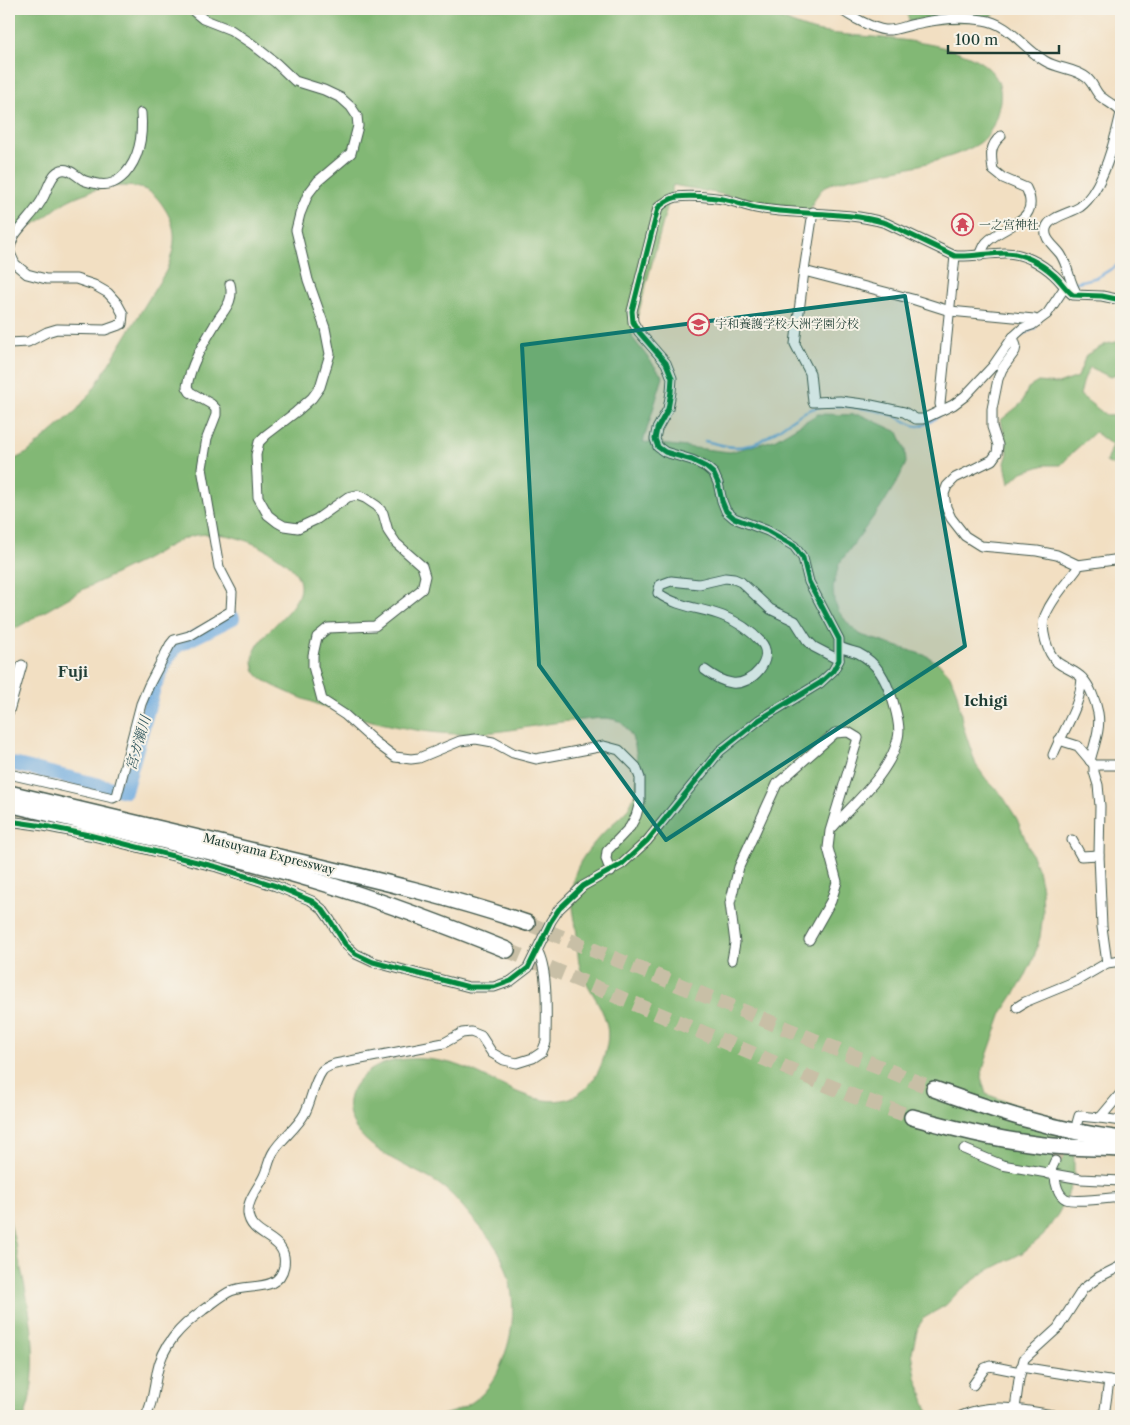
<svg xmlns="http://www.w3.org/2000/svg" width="1130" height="1425" viewBox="0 0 1130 1425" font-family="'Libre Caslon Text','Noto Serif JP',serif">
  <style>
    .forest { fill: #82b874; stroke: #507a54 }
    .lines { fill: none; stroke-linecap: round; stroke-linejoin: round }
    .stream { stroke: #6ca9de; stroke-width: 2.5 }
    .river { stroke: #6ca9de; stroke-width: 14 }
    .minor-tunnel { stroke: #c8bfa6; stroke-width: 9; stroke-dasharray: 9 4.5; stroke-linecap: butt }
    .motorway-tunnel { stroke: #c8bfa6; stroke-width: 15; stroke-dasharray: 15 8; stroke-linecap: butt }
    .minor-casing { stroke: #3f5549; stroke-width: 11 }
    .motorway-casing { stroke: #3f5549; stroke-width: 18 }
    .minor { stroke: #fff; stroke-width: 9 }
    .motorway { stroke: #fff; stroke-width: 15 }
    .cycleway-casing { stroke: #f7f3e8; stroke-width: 8 }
    .cycleway { stroke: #00873e; stroke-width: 5 }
    .marked { fill: #0f766e; fill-opacity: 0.2; stroke: #0f766e; stroke-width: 4; stroke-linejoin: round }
    .labels { text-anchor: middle; stroke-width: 4; stroke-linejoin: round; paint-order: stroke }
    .poi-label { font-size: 12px; fill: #1f3d34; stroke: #f7f3e8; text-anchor: start }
    .street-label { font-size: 12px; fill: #1f3d34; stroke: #f7f3e8 }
    .water-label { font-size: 14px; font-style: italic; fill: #32585e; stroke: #f7f3e8 }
    .quarter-label { font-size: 15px; font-weight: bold; fill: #1f3d34; stroke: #f7f3e8 }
  </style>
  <rect width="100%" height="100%" fill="#f7f3e8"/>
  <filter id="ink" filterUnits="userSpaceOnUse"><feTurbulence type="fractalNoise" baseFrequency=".02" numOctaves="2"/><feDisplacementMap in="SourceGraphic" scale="10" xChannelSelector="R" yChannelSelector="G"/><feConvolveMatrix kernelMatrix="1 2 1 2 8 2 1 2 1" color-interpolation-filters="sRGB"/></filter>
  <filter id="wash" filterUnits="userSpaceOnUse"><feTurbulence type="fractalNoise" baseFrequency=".0096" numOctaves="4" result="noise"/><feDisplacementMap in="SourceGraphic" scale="20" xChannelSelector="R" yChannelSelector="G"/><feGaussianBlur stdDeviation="1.12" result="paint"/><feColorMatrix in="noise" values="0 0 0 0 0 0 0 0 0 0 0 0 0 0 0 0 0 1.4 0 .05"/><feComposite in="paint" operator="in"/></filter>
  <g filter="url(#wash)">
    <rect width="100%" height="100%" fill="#f2dfc2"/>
    <g class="forest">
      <path d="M9 9H756C776 15 794 26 816 31 857 40 1010 33 1000 101 998 111 995 124 989 133 983 143 973 147 962 152 935 163 906 168 878 173 862 176 840 179 826 186 818 191 813 202 810 211L673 185 632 337 663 377 643 442 730 452 774 440 818 414 861 415 898 432 905 449 906 463 899 478 885 501 839 564 833 587 834 601 839 612 850 626 861 635 927 656 942 666 950 675 957 693 963 726 976 765 986 779 1002 795 1017 819 1038 870 1042 889 1043 913 1040 937 1033 960 1024 979 1002 1013 987 1056 981 1077 986 1094 1055 1120 1064 1134 1074 1156V1176L1067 1197 1058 1214 1043 1236 1022 1253 985 1272 958 1292 946 1305 924 1318 918 1327 912 1352 916 1377 930 1416H439C475 1407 493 1390 505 1354 517 1321 515 1283 499 1252 491 1238 479 1226 469 1214 459 1202 448 1189 434 1181 406 1164 343 1143 349 1100 351 1088 360 1077 371 1070 394 1055 428 1057 454 1064 492 1075 542 1118 580 1093 596 1082 604 1062 607 1044 612 1016 592 997 582 973 577 962 578 947 577 935 575 915 569 898 574 878 578 860 593 844 605 831 612 824 620 818 626 811 636 798 638 781 637 765 637 753 635 739 627 729 623 723 618 720 612 719 603 717 592 719 583 720 545 722 507 733 468 734 435 735 396 727 364 719 344 714 269 689 258 675 256 673 254 670 254 667 243 630 334 602 286 563 269 549 247 539 225 535 217 534 204 534 196 535 178 539 161 551 144 560 124 570 104 579 84 589 59 603 34 618 9 632V462L27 453 77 410 94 388 166 271C175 248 179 231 165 209 160 201 155 194 146 190 124 181 92 189 71 199 60 204 50 214 40 221 30 226 19 231 9 236Z"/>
      <polygon points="905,9 1003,9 983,20 911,25"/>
      <polygon points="1121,341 1121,371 1110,377 1090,367 1084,379 1080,395 1107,416 1121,415 1121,469 1106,462 1112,445 1095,432 1073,452 1061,465 1045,465 1022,472 1009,484 1005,463 1008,453 1001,420 1022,403 1028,388 1038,382 1058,384 1078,377 1086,355 1106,344"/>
      <path d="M9 1217C23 1280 46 1353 25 1416H9Z"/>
    </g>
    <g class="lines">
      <g class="stream">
        <polyline points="1073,283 1098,277 1121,263"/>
        <polyline points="1020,336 1035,328"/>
        <path d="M705 441C715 443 726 447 735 447 772 447 790 409 825 406 848 405 872 409 893 415 901 418 910 426 918 426 926 426 933 420 939 416"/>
      </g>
      <polyline class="river" points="9,763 125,791 154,688 168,658 177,646 233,618"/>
    </g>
  </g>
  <g filter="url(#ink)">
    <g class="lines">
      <polyline class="minor-tunnel" points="1055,1161 1075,1127"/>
      <g class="motorway-tunnel">
        <polyline points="527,923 934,1089"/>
        <polyline points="507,950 853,1096 912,1117"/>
      </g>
      <defs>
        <g id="minor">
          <polyline points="191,9 203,19 231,30 252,44 276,63 295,81 324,90 341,98 351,107 357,116 358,126 351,153 318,181 308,194 300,214 296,230 308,280 325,328 330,354 320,387 312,398 296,412 266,435 259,442 256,455 258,497 268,515 277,522 284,526 298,528 317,519 348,497 357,495 365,498 377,506 383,513 388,531 396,543 422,566 425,576 422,589 375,626 328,628 317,637 313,655 313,666 322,700 345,715 375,742 395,757 411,759 419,758 460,741 476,739 493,742 513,753 536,759 604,746 619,750 636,767 640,778 640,802 636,816 630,827 607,851 606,859 611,872"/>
          <path d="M841 9C849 16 874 29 885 30 895 31 905 26 915 24 937 19 960 16 983 20 1009 23 1023 48 1045 61 1058 69 1075 68 1087 78 1093 83 1095 91 1100 96 1107 102 1115 105 1121 112"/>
          <polyline points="813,212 804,271 795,344 810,373 813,402 840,401 871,405 904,412 916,419 923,419 953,405 965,396 993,366 1013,337 1023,328 1032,325 1047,314 1065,287"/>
          <polyline points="9,251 15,264 27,274 46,279 76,279 94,285 108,293 117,303 123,314 122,324 105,330 57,329 47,332 28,342 9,343"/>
          <path d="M9 251C10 246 12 241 14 236 23 223 37 211 44 196 48 188 51 175 59 171 68 166 76 176 83 180 87 182 93 183 98 184 110 186 117 182 125 174 140 157 143 135 141 113"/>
          <path d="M980 256C982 251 984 245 987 242 1004 224 1043 222 1026 188L1003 178 993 170C991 156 989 146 1001 136"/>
          <polyline points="804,271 912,299 950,311 1034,319 1038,321"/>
          <path d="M1077 294C1069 282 1069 268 1061 255 1056 247 1041 238 1047 226 1052 216 1071 213 1080 207 1103 190 1115 140 1121 113"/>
          <polyline points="1013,337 1016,346 1015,351 1002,369 998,379 992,409 992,427 998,445 997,453 992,460 955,478 947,486 944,494 946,507 951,518 965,536 981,546 1037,551 1057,555 1078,565 1121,559"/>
          <polyline points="942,410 940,404 955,256"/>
          <path d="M1078 565 1077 569C1066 584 1052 598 1045 616 1040 628 1047 653 1057 662 1064 668 1076 671 1082 678 1090 686 1096 702 1098 713 1101 729 1094 745 1090 761"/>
          <path d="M705 670C713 676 722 682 732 683 751 686 776 659 761 642 751 631 738 622 723 616 702 608 677 607 658 593L660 585 671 581 699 584 725 578 734 579 741 582 770 609 795 621 807 640 814 647 839 660"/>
          <polyline points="9,711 22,665"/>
          <polyline points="1059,740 1078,746 1094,765 1121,765"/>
          <path d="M1053 755C1064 728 1080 708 1082 678"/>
          <polyline points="1094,765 1094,772 1098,785 1100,806 1099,855 1102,927 1107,963"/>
          <path d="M9 774 113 798 117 796 141 704 149 685 170 645 174 640 189 636 231 611 232 592 219 567 202 468 207 438 216 415V409L211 404 190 392 187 387C190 366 203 344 214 326 222 311 235 303 230 284"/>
          <path d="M9 821 44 826 89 835 217 867 276 886 312 901 323 910 330 920 345 944 356 954 373 962 469 987H494L511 981 528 968 551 921 559 909 583 886 622 864 647 841 720 751 759 720 820 683 833 671 839 660V639L809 582 803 558 794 546 768 531 734 518 726 511 722 501 718 483 714 474 706 467 692 460 665 452 658 447 655 439 657 429 668 409 671 392 672 378 666 363 639 332 633 322 632 311 658 208C663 203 669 199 677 197 689 195 711 197 723 199 734 201 745 206 756 208 799 216 843 210 886 223L955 256C972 257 988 253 1005 253 1023 253 1041 263 1054 275 1061 281 1065 289 1073 295L1102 296 1121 300"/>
          <path d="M833 827C855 802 891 772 898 738 901 727 896 712 893 701 886 680 878 663 858 653 852 651 846 650 840 647"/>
          <polyline points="1072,840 1081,856 1099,855"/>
          <polyline points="732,960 735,943 730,903 739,867 777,784 835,733 848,732 858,738 830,831 828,848 837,882 831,901 809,940"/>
          <polyline points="1017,1007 1025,1002 1076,981 1107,963 1121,961"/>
          <polyline points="1100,1118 1121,1121"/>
          <polyline points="1077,1123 1079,1116 1100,1118 1121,1093"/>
          <polyline points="964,1149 1002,1165 1081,1179 1121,1181"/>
          <polyline points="1049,1174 1055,1161"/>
          <path d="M1055 1175C1055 1183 1058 1195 1066 1199 1076 1203 1109 1198 1121 1197"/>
          <polyline points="1021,1367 1121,1383"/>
          <polyline points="973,1385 985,1368 990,1366 1020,1372"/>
          <path d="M146 1416C153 1403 154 1387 157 1373 162 1345 181 1326 203 1310 212 1304 222 1295 231 1291 250 1283 279 1293 284 1266 289 1235 250 1239 248 1213 247 1200 259 1187 264 1176 268 1168 269 1158 274 1151 283 1137 297 1128 305 1113 312 1099 313 1084 322 1071 325 1067 330 1066 335 1064L444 1043 462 1033 471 1032 481 1036 492 1053 504 1060 517 1063 533 1058 542 1052 546 1042C546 1018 549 970 537 950"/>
          <path d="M961 1416C994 1401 1025 1411 1059 1416"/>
          <polyline points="1014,1416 1019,1379 1024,1359 1058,1328 1083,1289 1099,1277 1121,1266"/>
          <polyline points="1104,1416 1109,1381"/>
        </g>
        <g id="motorway">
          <path d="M9 793C106 816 203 839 300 862 377 880 453 898 527 923"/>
          <path d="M9 804C117 830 226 853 333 886 392 905 450 927 507 950"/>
          <path d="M934 1089C995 1111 1056 1131 1121 1139"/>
          <path d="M912 1117C962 1131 1015 1144 1067 1147 1085 1148 1103 1148 1121 1149"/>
        </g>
      </defs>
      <use href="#minor" class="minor-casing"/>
      <use href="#motorway" class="motorway-casing"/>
      <use href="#minor" class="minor"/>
      <use href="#motorway" class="motorway"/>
      <defs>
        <path id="cycleway" d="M9 821 44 826 89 835 217 867 276 886 312 901 323 910 330 920 345 944 356 954 373 962 469 987H494L511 981 528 968 551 921 559 909 583 886 622 864 647 841 720 751 759 720 820 683 833 671 839 660V639L809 582 803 558 794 546 768 531 734 518 726 511 722 501 718 483 714 474 706 467 692 460 665 452 658 447 655 439 657 429 668 409 671 392 672 378 666 363 639 332 633 322 632 311 658 208C663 203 669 199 677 197 689 195 711 197 723 199 734 201 745 206 756 208 799 216 843 210 886 223L955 256C972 257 988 253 1005 253 1023 253 1041 263 1054 275 1061 281 1065 289 1073 295L1102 296 1121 300"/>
      </defs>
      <use href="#cycleway" class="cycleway-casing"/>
      <use href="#cycleway" class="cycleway"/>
    </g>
  </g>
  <path class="marked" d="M905 296 965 646 666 840 539 665 522 345Z"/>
  <defs>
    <symbol id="temple-ring" viewBox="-11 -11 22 22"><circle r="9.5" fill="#f7f3e8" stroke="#d1495b" stroke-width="1.5"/><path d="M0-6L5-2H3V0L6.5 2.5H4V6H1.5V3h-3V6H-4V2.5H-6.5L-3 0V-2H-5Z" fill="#d1495b"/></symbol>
    <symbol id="school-ring" viewBox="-11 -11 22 22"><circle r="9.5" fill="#f7f3e8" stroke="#d1495b" stroke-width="1.5"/><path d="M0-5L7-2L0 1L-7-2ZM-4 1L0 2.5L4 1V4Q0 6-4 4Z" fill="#d1495b"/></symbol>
  </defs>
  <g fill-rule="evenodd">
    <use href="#temple-ring" x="950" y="212" width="25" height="25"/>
    <use href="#school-ring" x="686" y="312" width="25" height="25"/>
  </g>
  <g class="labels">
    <g class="poi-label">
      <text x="979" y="229">一之宮神社</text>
      <text x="715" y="328">宇和養護学校大洲学園分校</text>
    </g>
    <g class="street-label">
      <text transform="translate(269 854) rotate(14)" y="4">Matsuyama Expressway</text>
    </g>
    <g class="water-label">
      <text transform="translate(138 743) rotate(-74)" y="5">宮ガ瀬川</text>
    </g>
    <g class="quarter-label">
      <text x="73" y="677">Fuji</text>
      <text x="986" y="706">Ichigi</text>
    </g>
  </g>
  <rect width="1130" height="1425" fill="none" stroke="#f7f3e8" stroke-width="30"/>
  <path d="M948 45v8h111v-8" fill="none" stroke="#1f3d34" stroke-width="2.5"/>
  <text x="955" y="45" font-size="15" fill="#1f3d34" stroke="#f7f3e8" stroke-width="4" paint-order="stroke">100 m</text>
</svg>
